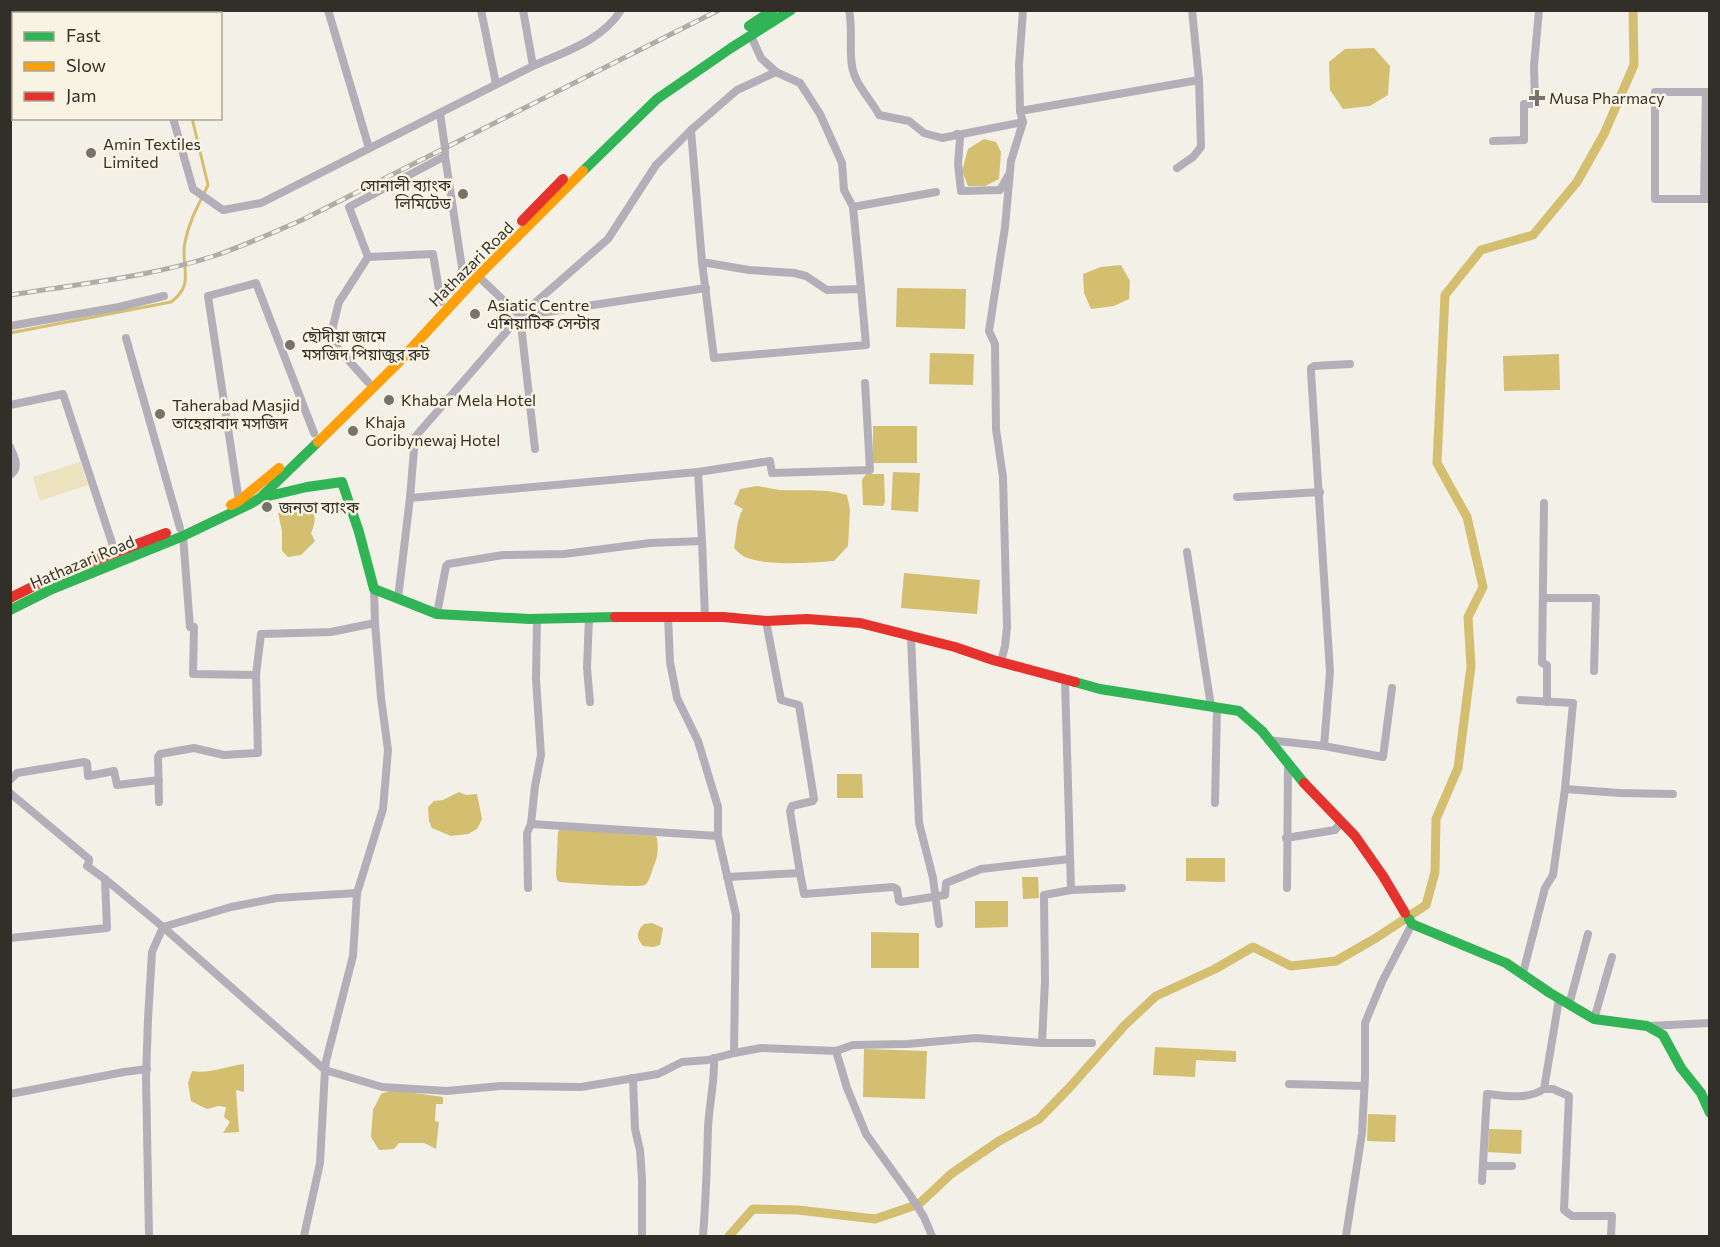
<svg xmlns="http://www.w3.org/2000/svg" width="1720" height="1247" viewBox="0 0 1720 1247" font-family="Commissioner,'Noto Sans Bengali',sans-serif">
  <style>
    .green { fill: #ece2bd }
    .water { fill: #d4be6f }
    .lines { fill: none; stroke-linecap: round; stroke-linejoin: round }
    .stream { stroke: #d4be6f; stroke-width: 3 }
    .canal { stroke: #d4be6f; stroke-width: 9 }
    .street { stroke: #b3afb9; stroke-width: 8 }
    .fast { stroke: #30b455; stroke-width: 10 }
    .slow { stroke: #ff9f0a; stroke-width: 10 }
    .jam { stroke: #e5322d; stroke-width: 10 }
    .rail-casing { stroke: #afacac; stroke-width: 5 }
    .rail { stroke: #f8f3e2; stroke-width: 3; stroke-dasharray: 9; stroke-linecap: butt }
    .poi-dot { fill: #75736b; stroke: #f8f3e2; stroke-width: 2 }
    .labels { text-anchor: middle; stroke-width: 5; stroke-linejoin: round; paint-order: stroke }
    .poi-label { font-size: 16px; fill: #312f28; stroke: #f8f3e2; text-anchor: start }
    .street-label { font-size: 16px; fill: #312f28; stroke: #f8f3e2 }
  </style>
  <rect width="100%" height="100%" fill="#f3f0e7"/>
  <polygon class="green" points="80,462 88,485 40,501 33,477"/>
  <g class="water">
    <polygon points="1374,48 1390,66 1388,95 1370,106 1343,109 1330,90 1329,62 1345,49"/>
    <polygon points="984,139 996,142 1001,152 999,179 985,186 968,186 962,171 968,149"/>
    <polygon points="1121,265 1130,281 1129,299 1114,306 1091,309 1084,293 1083,274 1101,267"/>
    <polygon points="897,288 966,289 965,329 896,327"/>
    <polygon points="930,353 974,354 973,385 929,384"/>
    <polygon points="1559,354 1560,390 1504,391 1503,356"/>
    <rect x="873" y="426" width="44" height="37"/>
    <polygon points="893,472 920,473 918,512 891,510"/>
    <polygon points="866,474 884,474 885,502 883,506 863,505 862,480"/>
    <path d="M757 486C764 487 772 489 780 490 803 491 825 488 847 495L850 510 848 546 834 561C811 563 765 566 745 557 741 555 737 551 734 548 737 535 736 520 743 509L734 504 740 489Z"/>
    <path d="M310 505C316 516 316 522 311 533L315 541 301 555 288 557 282 551V531L278 513Z"/>
    <polygon points="904,573 980,580 977,614 901,608"/>
    <polygon points="837,774 862,774 863,798 837,798"/>
    <polygon points="459,792 466,795 477,794 482,819 477,829 468,834 451,836 432,828 429,821 428,807 434,801 443,800"/>
    <path d="M560 829 656 836C659 843 658 855 655 863 652 868 650 882 645 885 639 888 571 883 560 882L557 880 556 874 558 832Z"/>
    <polygon points="1186,858 1225,858 1225,882 1186,881"/>
    <polygon points="1022,877 1038,877 1039,898 1023,899"/>
    <polygon points="975,901 1008,901 1008,927 975,928"/>
    <path d="M652 923 663 928 660 945 653 947 643 946C636 937 636 932 644 924Z"/>
    <polygon points="871,932 919,933 919,968 871,968"/>
    <polygon points="1155,1047 1236,1051 1236,1062 1196,1060 1195,1077 1153,1075"/>
    <polygon points="864,1049 927,1051 925,1099 863,1097"/>
    <path d="M244 1064V1092L236 1090 239 1132 223 1133 230 1122 224 1117 226 1107 218 1106 207 1109 191 1101 188 1083 192 1071C210 1074 226 1066 244 1064Z"/>
    <polygon points="392,1090 443,1097 443,1104 436,1104 435,1121 439,1122 436,1149 424,1143 399,1143 394,1149 379,1150 371,1137 373,1110 381,1094"/>
    <polygon points="1368,1114 1396,1115 1395,1142 1367,1141"/>
    <polygon points="1489,1129 1522,1130 1521,1154 1488,1152"/>
  </g>
  <g class="lines">
    <g class="stream">
      <polyline points="178,14 178,10"/>
      <path d="M10 333 171 302C196 284 180 266 185 242 189 221 199 204 208 185L192 118"/>
    </g>
    <polyline class="canal" points="729,1236 753,1209 798,1210 875,1219 919,1204 951,1174 999,1141 1039,1119 1070,1087 1125,1025 1156,996 1215,969 1253,947 1291,966 1336,961 1376,938 1426,905 1435,872 1436,819 1458,768 1471,666 1468,617 1483,587 1467,517 1437,463 1445,295 1481,250 1533,235 1577,182 1604,134 1634,65 1633,10"/>
    <g class="street">
      <polyline points="134,10 138,14"/>
      <polyline points="188,10 188,14"/>
      <polyline points="328,10 369,148"/>
      <polyline points="481,10 496,84"/>
      <path d="M523 10 533 66C564 52 602 41 621 10"/>
      <path d="M849 10C853 30 849 48 852 66 855 85 871 99 879 115L909 121 924 133 942 138 1023 122"/>
      <polyline points="72,14 78,10"/>
      <polyline points="202,14 215,10"/>
      <polyline points="751,36 761,58 776,72 800,83 820,114 842,163 844,190 853,207 936,192"/>
      <polyline points="10,49 14,50"/>
      <polyline points="10,76 14,75"/>
      <polyline points="1710,92 1655,92 1655,199 1710,199"/>
      <polyline points="1020,111 1199,80"/>
      <polyline points="440,113 445,148 445,156 464,281"/>
      <polyline points="173,118 193,189 223,210 261,203 533,66"/>
      <polyline points="957,134 960,139 958,164 961,191 1000,190 1008,176"/>
      <polyline points="1493,141 1524,140 1524,104 1535,104 1534,66 1539,10"/>
      <polyline points="1177,168 1193,157 1201,147 1199,80 1192,10"/>
      <polyline points="1704,199 1706,92"/>
      <polyline points="853,207 861,289"/>
      <polyline points="368,257 349,207 445,156"/>
      <polyline points="702,262 714,358 866,345 861,289 827,290 806,276 794,273 749,270 702,262 691,130 737,90 776,72"/>
      <polyline points="478,276 520,316 608,239 656,165 691,130"/>
      <polyline points="520,316 535,449"/>
      <polyline points="10,326 119,307 164,296"/>
      <polyline points="126,338 180,528"/>
      <polyline points="368,382 333,343 333,326 339,302 368,257 433,254 441,302"/>
      <polyline points="10,405 63,394 115,552"/>
      <path d="M10 447C14 457 21 467 10 475"/>
      <polyline points="698,472 770,461 772,473 870,470 865,383"/>
      <polyline points="1237,497 1320,492"/>
      <polyline points="410,498 698,472 702,541"/>
      <polyline points="239,501 208,296 256,283 314,433"/>
      <polyline points="1544,503 1542,663 1547,665 1547,702"/>
      <polyline points="183,536 190,627 194,627 193,674 256,675"/>
      <polyline points="1187,552 1211,706"/>
      <polyline points="374,589 375,623 381,698 388,750 383,809 357,893 353,956 326,1061 325,1070 382,1087 447,1091 500,1086 581,1087 658,1074 682,1062 708,1060 734,1053 761,1048 836,1051 847,1088 866,1134 910,1195 924,1217 932,1236"/>
      <polyline points="398,598 410,498 415,437 520,316 706,288"/>
      <polyline points="1543,598 1596,598 1594,671"/>
      <polyline points="437,614 446,566 448,564 503,555 564,554 650,543 702,541 705,617"/>
      <polyline points="668,616 670,662 677,698 698,741 718,807 718,836 736,915 734,1053"/>
      <polyline points="589,617 587,668 590,702"/>
      <polyline points="766,621 781,700 799,705 814,799 813,801 792,806 790,811 800,873"/>
      <polyline points="911,637 919,823 933,878 939,924"/>
      <polyline points="1001,662 1005,646 1007,627 1003,477 996,429 995,344 989,331 1005,227 1011,161 1023,122 1020,111 1019,65 1023,10"/>
      <polyline points="1065,680 1071,890 1122,888"/>
      <polyline points="1520,700 1573,703 1565,789 1553,875 1545,888 1523,973"/>
      <polyline points="1268,740 1324,746 1383,757 1392,688"/>
      <polyline points="1324,746 1330,672 1311,372 1311,368 1314,366 1350,364"/>
      <polyline points="10,780 17,773 84,762 87,763 88,776 114,771 117,785 159,780"/>
      <polyline points="1565,789 1620,793 1673,794"/>
      <polyline points="10,793 89,859 89,862 87,866 105,879 163,927 325,1070 320,1163 304,1236"/>
      <polyline points="159,802 158,757 160,754 194,748 224,755 258,753 256,675 261,634 331,632 375,623"/>
      <polyline points="1215,803 1217,707"/>
      <polyline points="531,824 718,836"/>
      <polyline points="1286,838 1335,830 1341,822"/>
      <polyline points="727,877 800,873 804,894 893,887 897,889 899,901 901,902 945,895 946,883 981,869 1070,859"/>
      <polyline points="528,888 527,833 531,824 535,786 541,755 536,679 537,619"/>
      <polyline points="1287,888 1288,765"/>
      <polyline points="10,938 107,928 105,879"/>
      <polyline points="1559,999 1544,1089 1553,1089 1569,1096 1564,1210 1572,1216 1612,1216 1611,1236"/>
      <polyline points="1569,1005 1588,934"/>
      <polyline points="1594,1019 1612,957"/>
      <polyline points="1648,1026 1710,1023"/>
      <polyline points="1042,1043 1045,981 1044,895 1071,890"/>
      <polyline points="836,1051 853,1045 907,1044 976,1038 1042,1043 1092,1043"/>
      <polyline points="633,1078 635,1129 640,1150 642,1179 642,1236"/>
      <polyline points="1289,1084 1364,1086"/>
      <polyline points="10,1094 124,1072 147,1069"/>
      <polyline points="1483,1166 1512,1166"/>
      <path d="M1482 1181 1487 1094C1507 1096 1527 1100 1544 1089"/>
      <polyline points="149,1236 146,1078 148,1019 152,952 163,927 231,907 277,898 357,893"/>
      <path d="M703 1236C706 1200 707 1164 708 1128 709 1105 715 1082 714 1058"/>
      <polyline points="1346,1236 1362,1133 1365,1077 1365,1023 1382,982 1412,924"/>
    </g>
    <g class="fast">
      <polyline points="749,26 773,10"/>
      <polyline points="583,171 657,99 731,48 791,10"/>
      <polyline points="260,498 307,487 342,482 359,532 374,589 437,614 529,619 615,617"/>
      <polyline points="10,610 52,589 183,536 250,504 260,498 318,442"/>
      <polyline points="1075,682 1100,689 1239,711 1262,731 1304,783"/>
      <polyline points="1409,919 1412,924 1506,963 1550,993 1594,1019 1647,1026 1663,1035 1681,1068 1701,1093 1710,1113"/>
    </g>
    <g class="slow">
      <polyline points="318,442 395,366 478,276 583,171"/>
      <polyline points="231,505 239,501 279,468"/>
    </g>
    <g class="jam">
      <polyline points="522,221 563,179"/>
      <polyline points="10,598 52,577 166,533"/>
      <polyline points="615,617 723,617 766,621 807,619 860,623 955,647 993,660 1075,682"/>
      <polyline points="1304,783 1355,836 1383,876 1405,913"/>
    </g>
    <defs>
      <path id="rail" d="M10 295C79 284 151 277 217 255 246 245 274 232 302 220L719 10"/>
    </defs>
    <use href="#rail" class="rail-casing"/>
    <use href="#rail" class="rail"/>
  </g>
  <g class="poi-dot">
    <path d="M1534 89h6v6h6v6h-6v6h-6v-6h-6v-6h6z"/>
    <circle cx="91" cy="153" r="6"/>
    <circle cx="463" cy="194" r="6"/>
    <circle cx="475" cy="314" r="6"/>
    <circle cx="290" cy="345" r="6"/>
    <circle cx="389" cy="400" r="6"/>
    <circle cx="160" cy="414" r="6"/>
    <circle cx="353" cy="431" r="6"/>
    <circle cx="267" cy="507" r="6"/>
  </g>
  <g class="labels">
    <g class="poi-label">
      <text x="1549" y="104">Musa Pharmacy</text>
      <text x="103" y="150">Amin Textiles<tspan x="103" dy="18">Limited</tspan></text>
      <text x="451" y="191" text-anchor="end">সোনালী ব্যাংক<tspan x="451" dy="18">লিমিটেড</tspan></text>
      <text x="487" y="311">Asiatic Centre<tspan x="487" dy="18">এশিয়াটিক সেন্টার</tspan></text>
      <text x="302" y="342">ছৌদীয়া জামে<tspan x="302" dy="18">মসজিদ পিয়াজুর রুট</tspan></text>
      <text x="401" y="406">Khabar Mela Hotel</text>
      <text x="172" y="411">Taherabad Masjid<tspan x="172" dy="18">তাহেরাবাদ মসজিদ</tspan></text>
      <text x="365" y="428">Khaja<tspan x="365" dy="18">Goribynewaj Hotel</tspan></text>
      <text x="279" y="513">জনতা ব্যাংক</text>
    </g>
    <g class="street-label">
      <text transform="translate(471 264) rotate(-45)" y="6">Hathazari Road</text>
      <text transform="translate(82 562) rotate(-23)" y="6">Hathazari Road</text>
    </g>
  </g>
  <rect width="1720" height="1247" fill="none" stroke="#312f28" stroke-width="24"/>
  <rect x="12" y="12" width="210" height="108" fill="#f8f3e2" stroke="#a8a598" stroke-width="1.5"/>
  <rect x="24" y="32" width="30" height="9" fill="#30b455" stroke="#a8a598" stroke-width="1.5"/>
  <text x="66" y="42" font-size="18" fill="#312f28">Fast</text>
  <rect x="24" y="62" width="30" height="9" fill="#ff9f0a" stroke="#a8a598" stroke-width="1.5"/>
  <text x="66" y="72" font-size="18" fill="#312f28">Slow</text>
  <rect x="24" y="92" width="30" height="9" fill="#e5322d" stroke="#a8a598" stroke-width="1.5"/>
  <text x="66" y="102" font-size="18" fill="#312f28">Jam</text>
</svg>
